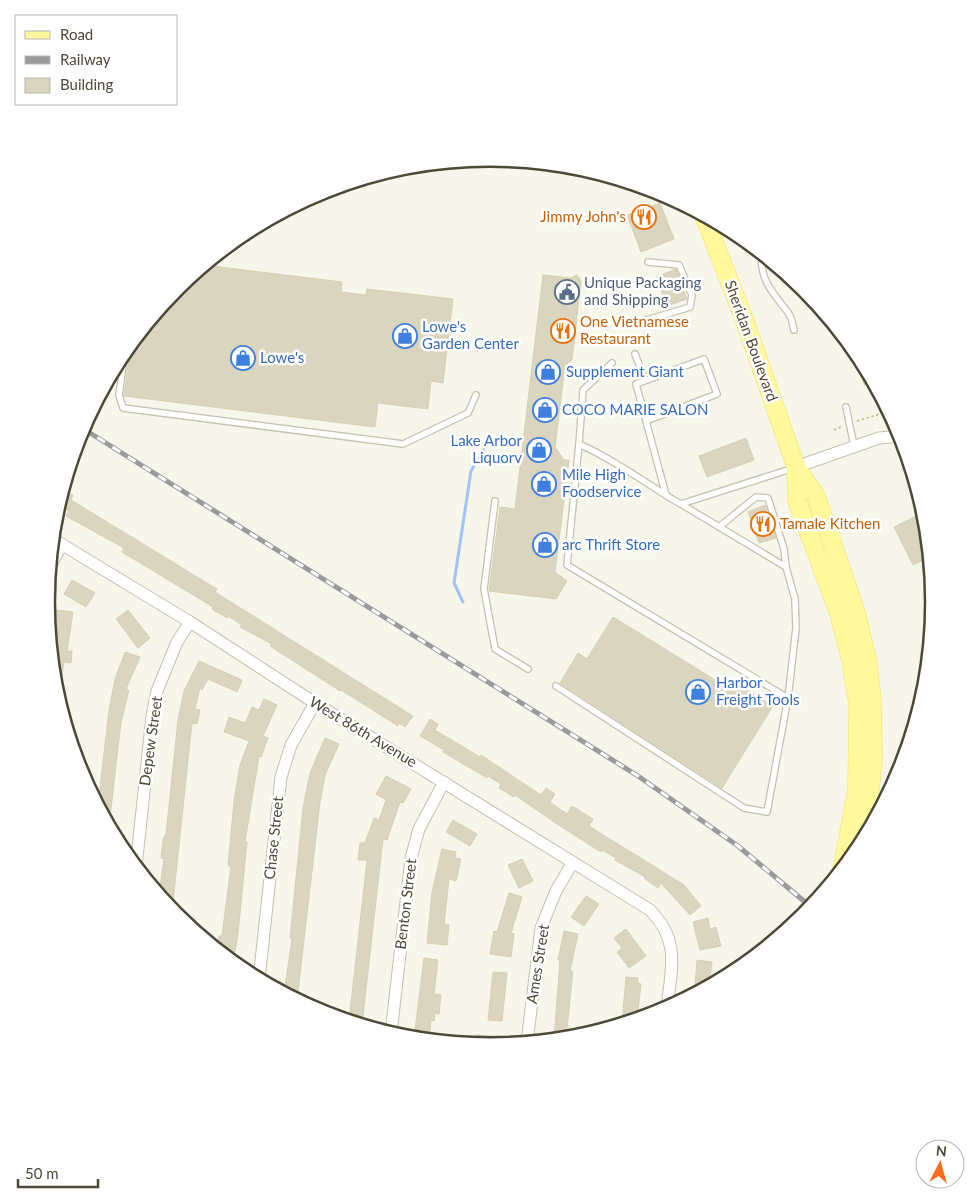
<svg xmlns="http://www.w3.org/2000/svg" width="980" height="1204" viewBox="0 0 980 1204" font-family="Lato,sans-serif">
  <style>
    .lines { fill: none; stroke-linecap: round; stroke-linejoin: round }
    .stream { stroke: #a2c2f9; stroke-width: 3 }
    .building { fill: #dad5bf; stroke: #d6d0b1 }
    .lane-casing { stroke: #c4c1ac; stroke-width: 8 }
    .street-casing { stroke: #c4c1ac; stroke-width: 13 }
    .primary-casing { stroke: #f1e55e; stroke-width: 19 }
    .path { stroke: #c7c19b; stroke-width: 2; stroke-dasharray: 2.5 2.5; stroke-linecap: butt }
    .lane { stroke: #fff; stroke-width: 5.5 }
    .street { stroke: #fff; stroke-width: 11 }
    .primary { stroke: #fff89c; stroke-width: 18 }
    .rail-casing { stroke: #9a9a9a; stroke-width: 5 }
    .rail { stroke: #fff; stroke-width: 3; stroke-dasharray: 9; stroke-linecap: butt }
    .labels { text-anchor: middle; stroke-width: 5; stroke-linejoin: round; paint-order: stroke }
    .food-label { font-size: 15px; fill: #c56008; stroke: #fff; text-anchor: start }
    .service-label { font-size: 15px; fill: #4e5e75; stroke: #fff; text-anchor: start }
    .shop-label { font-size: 15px; fill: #366cbe; stroke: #fff; text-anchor: start }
    .street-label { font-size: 15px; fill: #4d4937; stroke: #fff }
    .rim { fill: none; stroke: #4d4937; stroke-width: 2.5 }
  </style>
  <rect width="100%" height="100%" fill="#f7f6eb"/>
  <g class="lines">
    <polyline class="stream" points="463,602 454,583 471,471 484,449"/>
  </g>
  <g class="building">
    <polygon points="660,203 674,239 641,252 627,215"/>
    <polygon points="204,265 342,282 341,292 366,295 367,289 453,299 443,383 431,381 428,409 378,403 375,427 124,396 131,344 176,288"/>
    <polygon points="676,269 687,299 667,306 656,277"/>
    <polygon points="543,275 571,278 577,275 581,281 572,360 565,365 555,447 564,460 569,460 555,572 567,581 556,599 489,591 500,507 515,509"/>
    <polygon points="860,358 869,374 873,382 864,385 858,359"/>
    <polygon points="746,438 754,460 707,477 699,456"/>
    <polygon points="62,490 73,495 71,500 217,589 215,592 413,716 405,727 399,723 398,726 341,690 340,691 270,646 272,644 240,627 242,625 228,616 227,618 212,609 213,607 122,552 124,548 66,516 69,511 58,506"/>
    <polygon points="765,505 776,538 759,543 748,512"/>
    <polygon points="924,512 929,557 913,565 894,527"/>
    <polygon points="72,580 95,593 86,607 64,594"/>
    <polygon points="56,610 73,612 67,651 72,651 71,663 64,662 59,693 56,693 55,688 51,647"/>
    <polygon points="128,610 150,638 138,648 116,619"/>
    <polygon points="613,617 725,686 729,679 773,706 722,788 560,683 578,653 587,659"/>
    <polygon points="125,652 140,657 126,689 129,690 121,722 109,826 98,805 109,710 115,679"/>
    <polygon points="199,661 242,680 237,692 208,679 202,690 200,688 195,709 200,710 197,724 192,723 172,911 159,895 164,859 161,858 163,839 166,834 178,720 184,691"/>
    <polygon points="264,699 277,705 263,736 268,738 261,757 259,756 245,842 247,842 238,934 235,952 231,952 231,960 217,950 219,936 222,936 231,866 228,866 234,801 240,765 249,741 224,732 229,717 245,723 252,707 259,710"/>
    <polygon points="430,719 438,724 435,730 480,757 481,755 541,795 546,788 555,794 550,802 567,814 572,806 593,819 589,826 684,885 701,906 690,915 661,883 658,888 644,878 645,877 615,860 616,858 602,850 601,852 560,826 515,795 514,797 499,788 501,784 488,776 487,778 443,752 444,750 420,736"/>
    <polygon points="325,738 339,744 325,775 320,802 297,1000 284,993 292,939 290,938 303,808 310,773"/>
    <polygon points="386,776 411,789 403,803 400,802 387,840 383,839 362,1025 349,1021 367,860 358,860 360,843 365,843 374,818 379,820 386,800 376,794"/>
    <polygon points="453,820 477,834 470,846 446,832"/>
    <polygon points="442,849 456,852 455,858 461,859 456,881 449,879 444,924 449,925 447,945 427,943 432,892"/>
    <polygon points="522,859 533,881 519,888 508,865"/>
    <polygon points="509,893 522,897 511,933 514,934 511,957 490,954 494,931 497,932"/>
    <polygon points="586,896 599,904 584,926 571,917"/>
    <polygon points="708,918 710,929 716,927 721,946 700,950 693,922"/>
    <polygon points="626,929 646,956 629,968 617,952 622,948 614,938"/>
    <polygon points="564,931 578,934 570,971 573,971 566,1038 554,1039 560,960 558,960"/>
    <polygon points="424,958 438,960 434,994 441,995 439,1014 435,1013 434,1021 431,1020 429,1040 414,1038"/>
    <polygon points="697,960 712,962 709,986 707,987 695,986"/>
    <polygon points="493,972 507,973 502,1021 488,1020"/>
    <polygon points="626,977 638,978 638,983 641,984 637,1019 622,1023"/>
    <polygon points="477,1035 500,1037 499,1045 476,1044"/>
  </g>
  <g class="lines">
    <defs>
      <g id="lane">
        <path d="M762 254C759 279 773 293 787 311 791 316 793 324 794 330"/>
        <polyline points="640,322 690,307 692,295 679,265 648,262"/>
        <polyline points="125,351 119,395 123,408 403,444 468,413 476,395"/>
        <polyline points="635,354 645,380"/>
        <path d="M612 363 583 390 579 444C612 459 642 480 672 499L681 504 794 468"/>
        <polyline points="846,407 854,446"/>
        <polyline points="646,421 717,394 704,359 636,384 666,495"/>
        <polyline points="579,444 567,565 788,698 796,628 795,599 786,567 681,504"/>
        <polyline points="495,501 484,589 495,649 528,669"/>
        <polyline points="719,527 756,497 768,498 784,549 786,567"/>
        <polyline points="556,686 744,808 767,812 788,698"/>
      </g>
      <g id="street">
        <polyline points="796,467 879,438 901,436"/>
        <path d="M53 539 190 622 315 703 650 910C681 941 671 969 667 1008"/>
        <polyline points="50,567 62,544"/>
        <polyline points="136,867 152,716 157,691 177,642 190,622"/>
        <polyline points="259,979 281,777 291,745 315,703"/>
        <polyline points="391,1033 411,858 419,829 444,782"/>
        <polyline points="527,1042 541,928 556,891 573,862"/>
      </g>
      <g id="primary">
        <polyline points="704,216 743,316 796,467 816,496 855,609 868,663 872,700 873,759 869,802 862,844"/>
        <polyline points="796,467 797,501 839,614 851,660 858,705 857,790 842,869"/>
      </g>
    </defs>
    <use href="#lane" class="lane-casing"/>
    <use href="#street" class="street-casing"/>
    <use href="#primary" class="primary-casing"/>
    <g class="path">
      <polyline points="857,421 880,414 890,414"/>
      <polyline points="834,430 843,426"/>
    </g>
    <use href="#lane" class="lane"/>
    <use href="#street" class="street"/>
    <use href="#primary" class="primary"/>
    <defs>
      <polyline id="rail" points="82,428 638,776 738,846 811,907"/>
    </defs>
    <use href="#rail" class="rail-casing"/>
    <use href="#rail" class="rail"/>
  </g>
  <defs>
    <symbol id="restaurant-ring" viewBox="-11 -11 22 22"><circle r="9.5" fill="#fff" stroke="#e8710a" stroke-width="1.5"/><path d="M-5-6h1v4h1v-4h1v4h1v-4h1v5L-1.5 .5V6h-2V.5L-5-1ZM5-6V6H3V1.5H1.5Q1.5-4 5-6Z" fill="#e8710a"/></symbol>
    <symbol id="civic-ring" viewBox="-11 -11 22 22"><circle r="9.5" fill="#fff" stroke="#5c6f8a" stroke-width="1.5"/><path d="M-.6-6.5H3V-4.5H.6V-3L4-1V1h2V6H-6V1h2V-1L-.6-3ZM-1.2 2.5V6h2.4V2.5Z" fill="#5c6f8a"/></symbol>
    <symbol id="shop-ring" viewBox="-11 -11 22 22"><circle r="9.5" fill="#fff" stroke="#3f7fe0" stroke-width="1.5"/><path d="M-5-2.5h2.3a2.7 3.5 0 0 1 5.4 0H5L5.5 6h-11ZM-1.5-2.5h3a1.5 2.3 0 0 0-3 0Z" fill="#3f7fe0"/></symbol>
  </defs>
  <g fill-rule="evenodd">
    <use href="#restaurant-ring" x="630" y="203" width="28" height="28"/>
    <use href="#civic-ring" x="553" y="278" width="28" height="28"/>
    <use href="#restaurant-ring" x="549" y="317" width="28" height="28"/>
    <use href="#shop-ring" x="391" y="322" width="28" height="28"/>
    <use href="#shop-ring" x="229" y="344" width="28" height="28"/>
    <use href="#shop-ring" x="534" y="358" width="28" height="28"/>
    <use href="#shop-ring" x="531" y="396" width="28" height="28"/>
    <use href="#shop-ring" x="525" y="436" width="28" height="28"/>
    <use href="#shop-ring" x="530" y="470" width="28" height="28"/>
    <use href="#restaurant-ring" x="749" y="510" width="28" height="28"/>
    <use href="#shop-ring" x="531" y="531" width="28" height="28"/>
    <use href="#shop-ring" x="684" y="678" width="28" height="28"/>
  </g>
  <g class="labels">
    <g class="food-label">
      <text x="626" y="222" text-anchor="end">Jimmy John's</text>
      <text x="580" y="327">One Vietnamese<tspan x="580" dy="17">Restaurant</tspan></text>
      <text x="780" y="529">Tamale Kitchen</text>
    </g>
    <g class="service-label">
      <text x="584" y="288">Unique Packaging<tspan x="584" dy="17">and Shipping</tspan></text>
    </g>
    <g class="shop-label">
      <text x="422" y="332">Lowe's<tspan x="422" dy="17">Garden Center</tspan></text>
      <text x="260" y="363">Lowe's</text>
      <text x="566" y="377">Supplement Giant</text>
      <text x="562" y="415">COCO MARIE SALON</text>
      <text x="522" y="446" text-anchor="end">Lake Arbor<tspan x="522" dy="17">Liquorv</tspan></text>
      <text x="562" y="480">Mile High<tspan x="562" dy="17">Foodservice</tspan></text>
      <text x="562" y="550">arc Thrift Store</text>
      <text x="716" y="688">Harbor<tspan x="716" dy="17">Freight Tools</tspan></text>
    </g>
    <g class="street-label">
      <text transform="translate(751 341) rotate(70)" y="5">Sheridan Boulevard</text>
      <text transform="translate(363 732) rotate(31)" y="5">West 86th Avenue</text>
      <text transform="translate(151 741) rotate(-82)" y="5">Depew Street</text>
      <text transform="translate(274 838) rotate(-84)" y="5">Chase Street</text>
      <text transform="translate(406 904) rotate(-83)" y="5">Benton Street</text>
      <text transform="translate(538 964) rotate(-81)" y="5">Ames Street</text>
    </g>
  </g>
  <path d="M0 0H980V1204H0ZM55 602a435 435 0 1 1 870 0a435 435 0 1 1-870 0Z" fill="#fff" fill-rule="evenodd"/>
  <path class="rim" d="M55 602a435 435 0 1 1 870 0a435 435 0 1 1-870 0Z"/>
  <rect x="15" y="15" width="162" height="90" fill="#ffffff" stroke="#b8b6af"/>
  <rect x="25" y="31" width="25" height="8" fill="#fff89c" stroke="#b8b6af"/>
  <text x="60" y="40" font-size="15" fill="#4d4937">Road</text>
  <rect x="25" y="56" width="25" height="8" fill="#9a9a9a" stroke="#b8b6af"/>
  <text x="60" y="65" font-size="15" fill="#4d4937">Railway</text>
  <rect x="25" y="78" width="25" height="15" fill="#dad5bf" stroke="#b8b6af"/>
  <text x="60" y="90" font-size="15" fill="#4d4937">Building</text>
  <g transform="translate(940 1164) rotate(6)"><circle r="24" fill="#ffffff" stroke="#b8b6af"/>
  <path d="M0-4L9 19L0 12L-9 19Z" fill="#ff6e1a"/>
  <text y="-8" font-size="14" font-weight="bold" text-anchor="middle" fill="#4d4937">N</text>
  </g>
  <path d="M18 1179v8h80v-8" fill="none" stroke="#4d4937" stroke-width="2.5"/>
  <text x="25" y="1179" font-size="15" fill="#4d4937" stroke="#ffffff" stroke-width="4" paint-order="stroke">50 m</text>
</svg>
